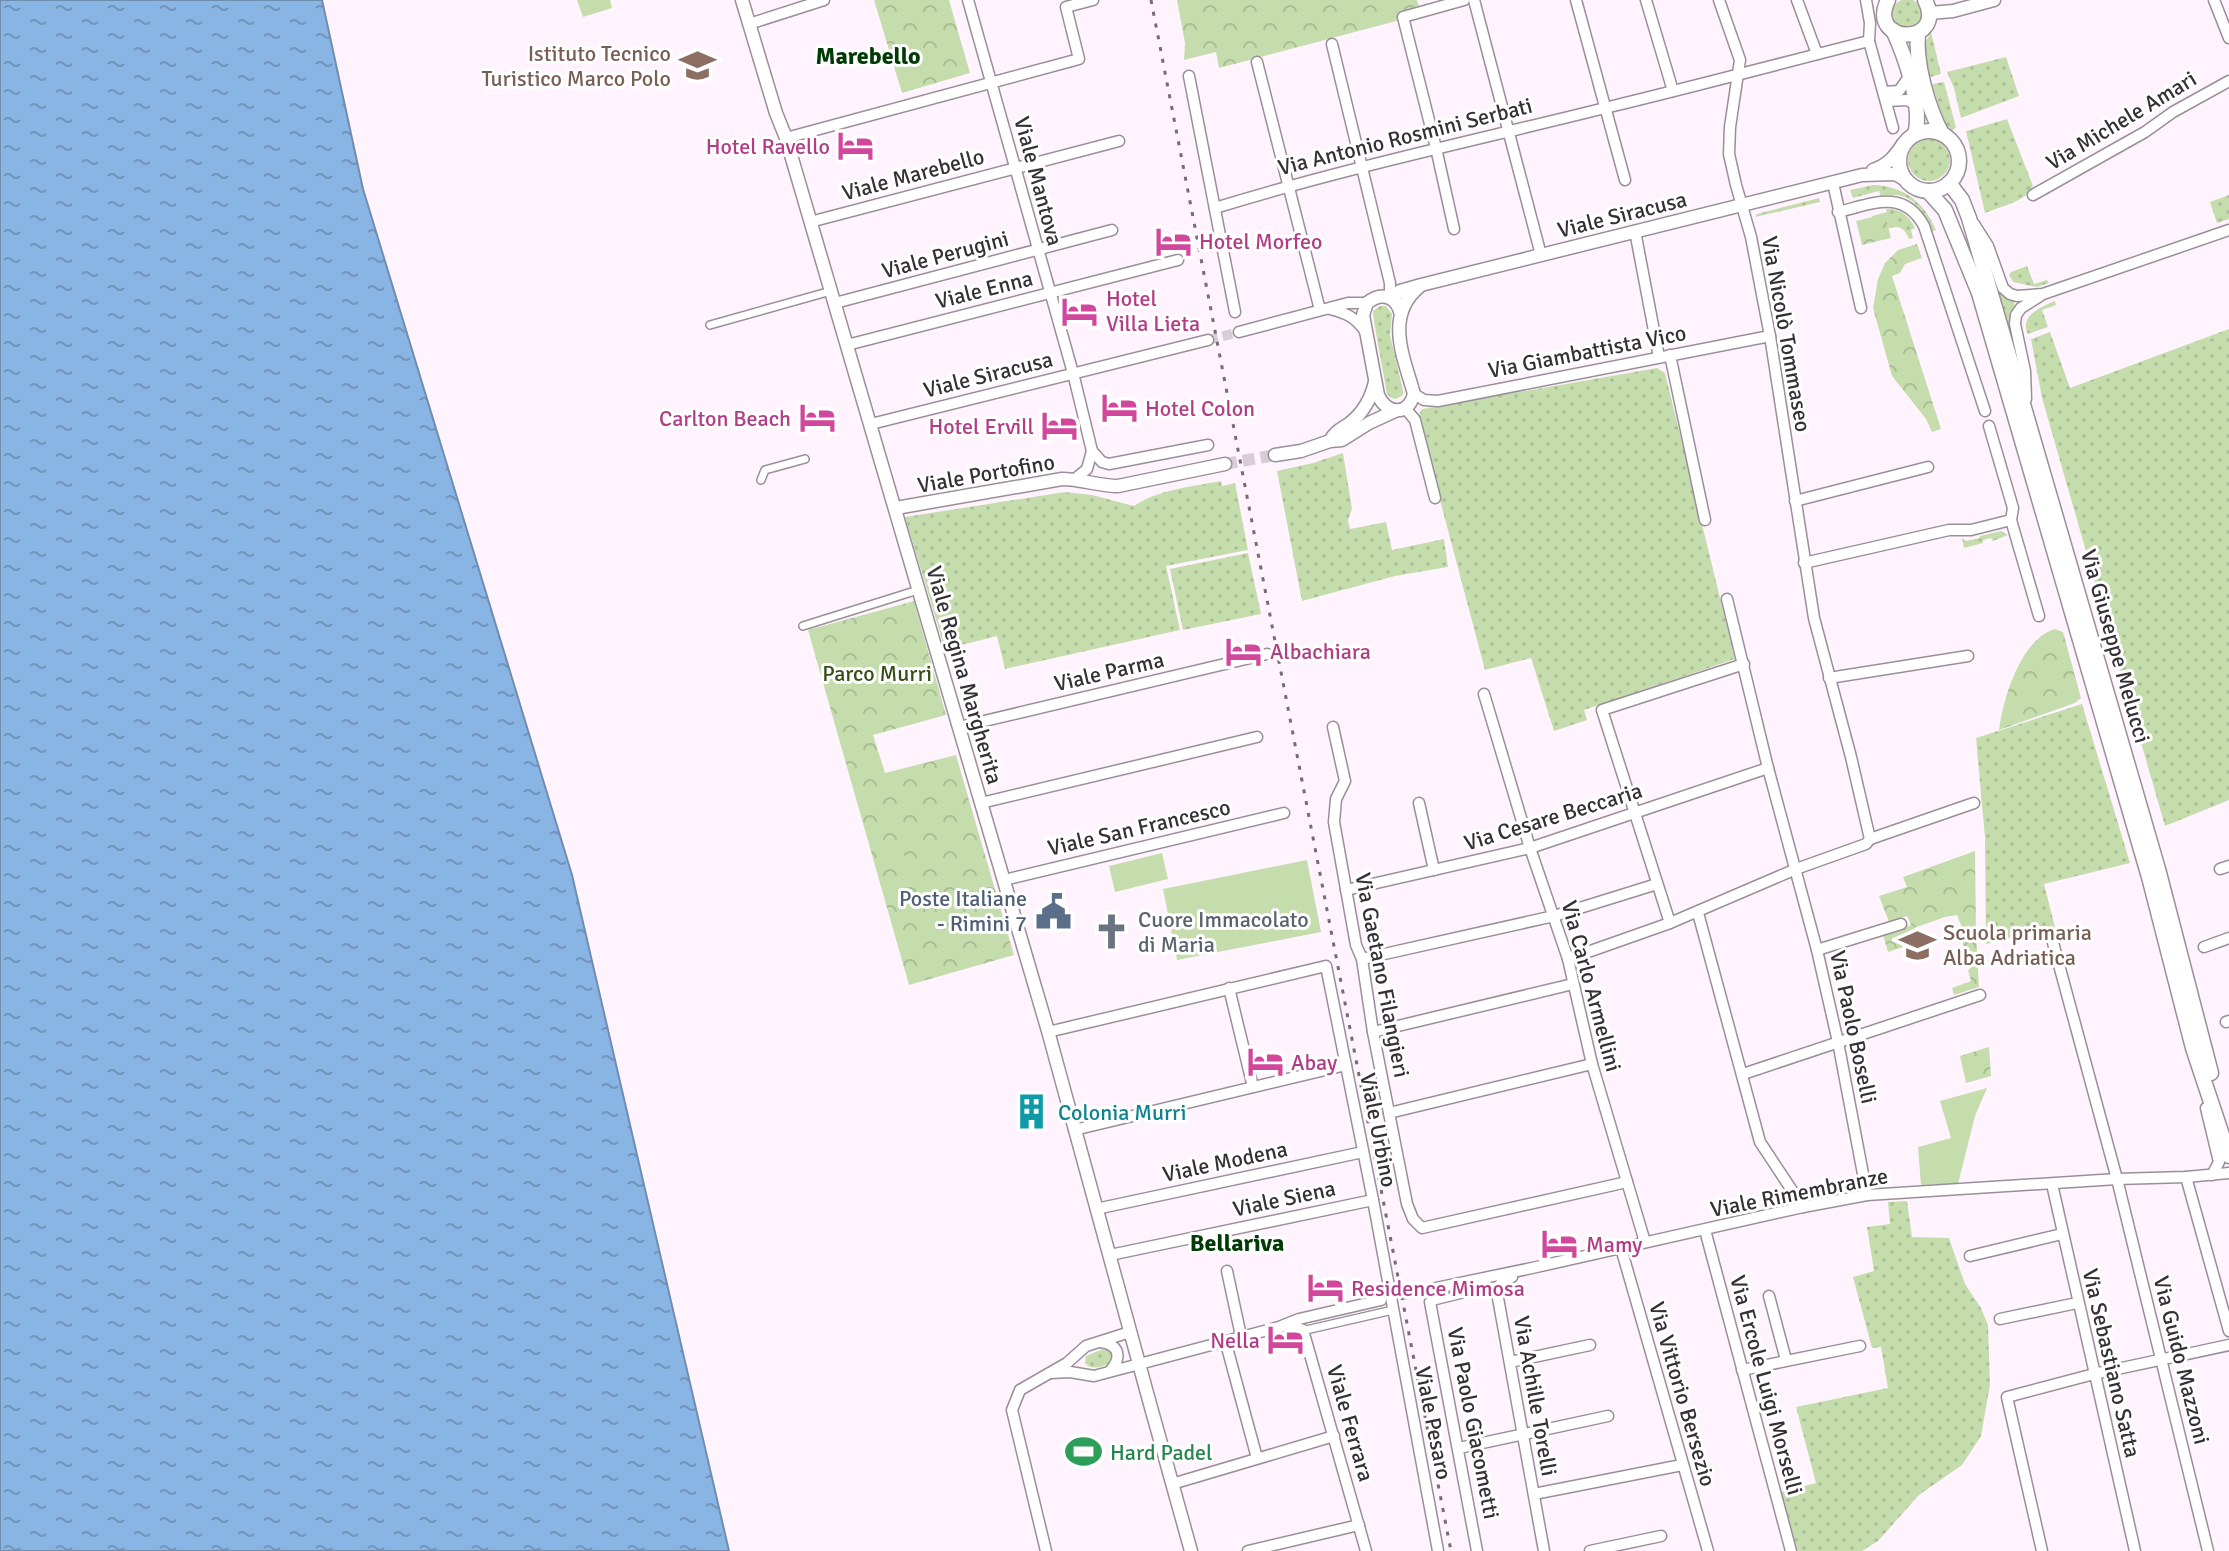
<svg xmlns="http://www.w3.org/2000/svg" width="2229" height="1551" viewBox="0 0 2229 1551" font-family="Signika,sans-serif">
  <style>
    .grass { fill: url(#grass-dots) }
    .forest { fill: url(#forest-crowns) }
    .garden { fill: #c5ddad }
    .water { fill: url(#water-ripples); stroke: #708db0; stroke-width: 2 }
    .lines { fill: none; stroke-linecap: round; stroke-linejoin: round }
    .minor-tunnel { stroke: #d7cdd6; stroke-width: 10; stroke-dasharray: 10 5; stroke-linecap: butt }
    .tertiary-tunnel { stroke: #d7cdd6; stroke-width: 12; stroke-dasharray: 12 6; stroke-linecap: butt }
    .pedestrian-casing { stroke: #9a8e99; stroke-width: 10 }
    .minor-casing { stroke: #9a8e99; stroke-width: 13 }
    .tertiary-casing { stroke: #9a8e99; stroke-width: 15 }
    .secondary-casing { stroke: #9a8e99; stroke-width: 17 }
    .pedestrian { stroke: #fff; stroke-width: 7 }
    .minor { stroke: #fff; stroke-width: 10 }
    .tertiary { stroke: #fff; stroke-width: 12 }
    .secondary { stroke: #fff; stroke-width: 14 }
    .rail { stroke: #746d73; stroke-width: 3; stroke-dasharray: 4 8; stroke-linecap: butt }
    .labels { text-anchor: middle; stroke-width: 6; stroke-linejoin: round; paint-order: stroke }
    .education-label { font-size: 22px; fill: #785e54; stroke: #fff; text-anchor: end }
    .street-label { font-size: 22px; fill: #353035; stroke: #fff }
    .hotel-label { font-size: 22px; fill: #b23c85; stroke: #fff; text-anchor: start }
    .park-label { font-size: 22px; fill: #364e13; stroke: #fff }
    .service-label { font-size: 22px; fill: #4e5e75; stroke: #fff; text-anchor: end }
    .worship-label { font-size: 22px; fill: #5b616d; stroke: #fff; text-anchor: start }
    .culture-label { font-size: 22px; fill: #0d838f; stroke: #fff; text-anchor: start }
    .leisure-label { font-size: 22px; fill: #27864d; stroke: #fff; text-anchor: start }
    .neighbourhood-label { font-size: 24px; font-weight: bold; fill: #003b06; stroke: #fff }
  </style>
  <defs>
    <pattern id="grass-dots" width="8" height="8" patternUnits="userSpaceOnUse" patternTransform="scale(2)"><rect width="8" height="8" fill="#c5ddad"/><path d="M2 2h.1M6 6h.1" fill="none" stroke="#aabe95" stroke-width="1.8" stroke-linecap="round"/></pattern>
    <pattern id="forest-crowns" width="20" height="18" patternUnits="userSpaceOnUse" patternTransform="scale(2)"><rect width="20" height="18" fill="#c5ddad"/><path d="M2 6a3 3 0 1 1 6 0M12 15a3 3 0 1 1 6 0" fill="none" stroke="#aabe95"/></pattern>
    <pattern id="water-ripples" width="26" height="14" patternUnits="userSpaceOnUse" patternTransform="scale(2)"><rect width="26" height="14" fill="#89b5e4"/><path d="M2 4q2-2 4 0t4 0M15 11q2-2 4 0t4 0" fill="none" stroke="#7194ba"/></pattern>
  </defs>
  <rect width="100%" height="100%" fill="#fff4fe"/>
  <g class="grass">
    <circle cx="1907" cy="14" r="15"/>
    <polygon points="1931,32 1941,74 1930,77 1924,45"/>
    <polygon points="2006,57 2019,96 1961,118 1954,88 1947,72"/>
    <polygon points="1944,82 1956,127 1952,131 1944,123 1932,84"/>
    <path d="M2007 119 2033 186C2027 201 2000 207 1985 213L1966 131Z"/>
    <circle cx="1929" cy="160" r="21"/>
    <path d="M1873 185C1904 186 1924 202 1936 230L1931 232C1922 207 1910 190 1881 196L1879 191 1853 198 1850 190Z"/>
    <polygon points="2229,195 2229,219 2217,223 2210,202"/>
    <polygon points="1819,198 1820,202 1755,217 1757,214"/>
    <path d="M1886 209C1901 208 1909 216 1915 228L1911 230 1913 238 1909 239C1904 226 1898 225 1885 229L1872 218V216L1887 212Z"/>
    <polygon points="2027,266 2034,284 2047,280 2049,283 2037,287 2013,282 2009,275 2011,272"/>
    <path d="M1992 271 2013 299 2016 309C2006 323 2011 336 2015 352Z"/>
    <path d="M2055 301 2056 305 2042 310 2048 327 2028 334C2019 317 2040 307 2055 301Z"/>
    <polygon points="1380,306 1386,306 1392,314 1390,335 1403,390 1403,395 1396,399 1391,398 1387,394 1374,322 1373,311"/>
    <polygon points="2229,329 2229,800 2165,826 2042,398 2031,339 2050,332 2070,388"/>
    <polygon points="1657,368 1665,373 1735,659 1584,710 1587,720 1554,731 1531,658 1485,670 1418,417 1422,409"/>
    <polygon points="1343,453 1352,509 1348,520 1350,529 1386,522 1392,550 1444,539 1448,567 1395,576 1302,601 1277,471 1313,463"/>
    <path d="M1221 481 1222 486 1235 483 1248 550 1166 566 1180 630 1005 669 997 636 945 649 905 517 1065 492 1092 495 1134 506C1159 489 1191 487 1221 481Z"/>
    <polygon points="2001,531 2008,535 1993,541 1991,538 1983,540 1983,543 1964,548 1962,538 1965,541 1980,538 1980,536"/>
    <polygon points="1248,553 1261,614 1183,630 1170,569"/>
    <polygon points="2082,704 2130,863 2044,884 2055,927 1986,944 1985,838 1976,738"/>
    <polygon points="1907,1201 1912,1237 1949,1238 1965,1284 1981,1308 1988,1325 1990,1385 1981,1436 1962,1465 1919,1495 1878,1541 1862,1551 1798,1551 1781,1492 1816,1483 1796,1407 1888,1388 1881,1347 1872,1348 1853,1277 1874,1271 1867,1227 1890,1224 1888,1202"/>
    <path d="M1103 1349 1110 1351 1113 1355 1111 1362C1103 1367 1091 1371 1085 1363L1086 1356Z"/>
  </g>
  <g class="forest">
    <polygon points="874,0 949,0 970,73 902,93"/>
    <polygon points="1177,0 1417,0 1419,6 1398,12 1400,20 1219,68 1216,52 1184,60 1185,43"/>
    <polygon points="1885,214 1891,238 1862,245 1856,221"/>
    <polygon points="1917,244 1922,258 1905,264 1900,273 1892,276 1941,429 1932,432 1926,419 1892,376 1873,308 1878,279 1885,263 1898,250"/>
    <polygon points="914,601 946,715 873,735 885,773 956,755 1014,955 909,985 808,630"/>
    <path d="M2055 629 2063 632 2081 698 2075 703 1999 730C2003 698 2021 639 2055 629Z"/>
    <polygon points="1975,851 1976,934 1979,987 1954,995 1952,988 1971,981 1968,970 1970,969 1959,930 1962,928 1957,915 1945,917 1914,928 1917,937 1913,939 1916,947 1908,949 1906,946 1888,952 1883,935 1911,925 1907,916 1889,922 1879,896 1907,887 1903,877"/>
    <polygon points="1989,1047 1991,1076 1966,1083 1960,1056"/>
  </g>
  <g class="garden">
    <polygon points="577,0 610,0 612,8 583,17"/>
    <polygon points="1162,853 1168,879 1115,892 1109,866"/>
    <polygon points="908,855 913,877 900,879 895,858"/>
    <polygon points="1307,860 1321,932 1177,960 1163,889"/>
    <polygon points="1987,1088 1975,1116 1958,1184 1921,1185 1918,1147 1951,1138 1940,1101"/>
  </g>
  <polygon class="water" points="0,0 322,0 363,189 572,875 729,1551 0,1551"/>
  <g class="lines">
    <g class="minor-tunnel">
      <polyline points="1208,340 1239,332"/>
      <polyline points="1386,1299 1431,1289"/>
    </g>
    <polyline class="tertiary-tunnel" points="1225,464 1275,455"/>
    <defs>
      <g id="pedestrian">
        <polyline points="710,325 831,291"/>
        <polyline points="761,480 765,470 805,459"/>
        <polyline points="803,626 918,590"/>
        <polyline points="1430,1302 1499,1285"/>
        <polyline points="1306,1330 1393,1310"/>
      </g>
      <g id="minor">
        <polyline points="968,0 1073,373 1092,451 1087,469 1075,479"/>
        <polyline points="1474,0 1541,255"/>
        <polyline points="1576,0 1625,180"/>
        <polyline points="1646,0 1673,91"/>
        <polyline points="1719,0 1740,60 1730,127 1729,154 1736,185 1751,237 1770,336 1814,618 1851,757 1870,839"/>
        <polyline points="1797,0 1817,54"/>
        <polyline points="1866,0 1870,23 1869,41 1893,128"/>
        <polyline points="2214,0 2229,38"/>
        <polyline points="749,24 824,0"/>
        <polyline points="1332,44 1390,283 1390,298"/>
        <polyline points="1257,62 1320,310"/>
        <polyline points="1189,76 1235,312"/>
        <polyline points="1884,92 1899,91 1908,78"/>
        <polyline points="1886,101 1907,100 1915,104"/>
        <polyline points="786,138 1079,59 1066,7 1093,0"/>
        <polyline points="1833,183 1861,308"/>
        <polyline points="2033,195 2145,132 2173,112 2229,81"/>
        <path d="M1215 208C1345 168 1477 140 1609 107 1696 86 1782 63 1869 41"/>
        <path d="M1838 212C1872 204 1903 188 1924 226L1985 411"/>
        <polyline points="810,222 1119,141"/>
        <polyline points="1974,224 1988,246 2003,288 2010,294 2017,296 2043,294 2229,230"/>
        <polyline points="1454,229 1436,148 1403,17 1464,0"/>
        <polyline points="1635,231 1659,357"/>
        <polyline points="835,303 1112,230"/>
        <path d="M1330 309C1346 313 1355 317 1365 331"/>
        <polyline points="1239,332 1348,303 1367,303"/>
        <polyline points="847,345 1178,260"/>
        <polyline points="1670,355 1705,520"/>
        <polyline points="1414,394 1424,400 1438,401 1770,336"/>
        <polyline points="2026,399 2025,371 2015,324 2016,315 2021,308 2040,296"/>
        <polyline points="1405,408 1415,420 1435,498"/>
        <polyline points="871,424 1208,340"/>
        <polyline points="1989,426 2013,508 2011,520 2039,616"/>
        <polyline points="1092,451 1102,462 1109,464 1208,445"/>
        <polyline points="1795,501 1928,467"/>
        <polyline points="1804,563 1949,530 1971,530 2011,520"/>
        <polyline points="1727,599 1768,768 1817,950 1838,1042 1867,1195"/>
        <polyline points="1829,678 1968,656"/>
        <polyline points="1484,694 1530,848 1568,959 1592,1064 1645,1242"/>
        <polyline points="959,727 1267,654"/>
        <polyline points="1333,727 1345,781 1336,799 1334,822 1356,945 1362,959 1373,1032 1407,1204 1413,1219 1422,1228 1627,1182"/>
        <polyline points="981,803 1257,737"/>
        <polyline points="1419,803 1434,870"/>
        <polyline points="2220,869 2229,866"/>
        <polyline points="1004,880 1284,813"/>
        <polyline points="1346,890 1530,848 1768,768"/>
        <polyline points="1698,913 1760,1142 1803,1207"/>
        <polyline points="1670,923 1602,710 1744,664"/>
        <polyline points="2052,939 2117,1179 2208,1551"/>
        <polyline points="2204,947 2229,938"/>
        <polyline points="1817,950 1901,924"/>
        <polyline points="1362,959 1554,916 1657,884"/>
        <polyline points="1568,959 1670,923 1796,869 1866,844 1870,839 1974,803"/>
        <polyline points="1229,988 1253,1087"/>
        <polyline points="2226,1022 2229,1021"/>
        <polyline points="1048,1032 1326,966 1373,1200 1438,1551"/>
        <polyline points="1373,1032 1573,984"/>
        <polyline points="1743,1074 1980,995"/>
        <polyline points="2206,1108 2219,1162 2212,1175"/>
        <polyline points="1389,1113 1592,1064"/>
        <polyline points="1074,1130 1346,1065"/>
        <polyline points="2186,1177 2229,1331"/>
        <polyline points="2052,1184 2135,1551"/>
        <polyline points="1096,1209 1363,1152"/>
        <polyline points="1705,1230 1791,1551"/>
        <polyline points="1621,1248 1708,1551"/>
        <polyline points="1110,1255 1373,1200"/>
        <polyline points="1970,1256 2062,1234"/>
        <polyline points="1227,1271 1241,1336"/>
        <path d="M1512 1277C1500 1281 1498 1285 1498 1298L1544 1551"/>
        <polyline points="1431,1289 1532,1268 1803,1207 1867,1195 2117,1179 2186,1177 2229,1173"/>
        <polyline points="1769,1296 1786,1360"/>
        <polyline points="1430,1302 1477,1551"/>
        <polyline points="2000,1319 2077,1303"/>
        <polyline points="1285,1326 1293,1326 1303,1330 1366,1551"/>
        <polyline points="1225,1340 1257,1458"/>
        <path d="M1101 1342C1120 1345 1122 1358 1110 1371"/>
        <polyline points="1510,1362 1590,1345"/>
        <polyline points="1742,1370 1860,1346"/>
        <polyline points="1050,1373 1070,1372 1094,1376 1279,1327 1299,1319 1381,1300"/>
        <polyline points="1459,1448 1608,1416"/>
        <polyline points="1172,1484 1334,1436"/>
        <polyline points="1534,1494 1682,1465"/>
        <polyline points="1046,1551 1012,1410 1020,1390 1067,1363 1086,1346 1130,1332"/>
        <polyline points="1248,1551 1359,1525"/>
        <polyline points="1590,1551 1661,1536"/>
        <polyline points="2042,1551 2007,1397 2094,1374 2229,1345"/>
      </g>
      <g id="tertiary">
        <path d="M742 0 776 113 786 138C871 436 963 732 1048 1031 1096 1204 1142 1378 1191 1551"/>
        <polyline points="1930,13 1953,11 1994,0"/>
        <path d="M1873 170C1888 165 1895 156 1903 144"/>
        <polyline points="1392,299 1400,291 1421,285 1862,175 1895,174 1906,180"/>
        <path d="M1401 315C1397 296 1382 291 1367 303L1363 315 1378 395C1386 414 1408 417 1414 394 1404 358 1384 316 1419 287"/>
        <path d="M1330 441C1335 431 1342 429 1350 423 1364 412 1371 399 1375 382"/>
        <polyline points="1275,455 1301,451 1330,441 1342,440 1369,423 1395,411"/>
        <path d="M896 508 1062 479C1081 479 1099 486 1118 486L1225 464"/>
      </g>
      <g id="secondary">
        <path d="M1888 0C1866 46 1948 46 1925 0"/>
        <path d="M1893 30C1905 56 1923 107 1915 134"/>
        <path d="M1918 33C1915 64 1928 107 1942 134"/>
        <circle cx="1929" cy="161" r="30"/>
        <polyline points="1949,183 1962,200 1969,218 2158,869 2211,1073"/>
        <polyline points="1928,191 1945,210 1979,293 2149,877 2193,1048 2229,1156"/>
      </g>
    </defs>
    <use href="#pedestrian" class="pedestrian-casing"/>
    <use href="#minor" class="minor-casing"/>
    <use href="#tertiary" class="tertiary-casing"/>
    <use href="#secondary" class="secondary-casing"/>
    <use href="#pedestrian" class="pedestrian"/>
    <use href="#minor" class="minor"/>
    <use href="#tertiary" class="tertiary"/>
    <use href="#secondary" class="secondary"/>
    <polyline class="rail" points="1151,0 1451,1551"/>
  </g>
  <defs>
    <symbol id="school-bare" viewBox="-9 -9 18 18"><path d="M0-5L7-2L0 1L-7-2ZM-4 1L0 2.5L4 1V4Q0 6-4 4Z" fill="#8d6e63" stroke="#fff" stroke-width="2.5" paint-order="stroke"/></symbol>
    <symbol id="hotel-bare" viewBox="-9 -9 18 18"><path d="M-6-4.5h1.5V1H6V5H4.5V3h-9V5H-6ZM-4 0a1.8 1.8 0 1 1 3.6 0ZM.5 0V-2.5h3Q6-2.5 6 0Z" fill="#d1479c" stroke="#fff" stroke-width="2.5" paint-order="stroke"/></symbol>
    <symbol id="civic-bare" viewBox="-9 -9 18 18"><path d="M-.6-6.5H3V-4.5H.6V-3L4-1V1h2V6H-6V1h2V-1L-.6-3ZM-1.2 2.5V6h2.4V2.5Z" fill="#5c6f8a" stroke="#fff" stroke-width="2.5" paint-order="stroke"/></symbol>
    <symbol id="church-bare" viewBox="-9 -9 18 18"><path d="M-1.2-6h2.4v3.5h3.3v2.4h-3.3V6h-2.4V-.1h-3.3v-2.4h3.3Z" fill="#6b7280" stroke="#fff" stroke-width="2.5" paint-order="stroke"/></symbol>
    <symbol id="building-bare" viewBox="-9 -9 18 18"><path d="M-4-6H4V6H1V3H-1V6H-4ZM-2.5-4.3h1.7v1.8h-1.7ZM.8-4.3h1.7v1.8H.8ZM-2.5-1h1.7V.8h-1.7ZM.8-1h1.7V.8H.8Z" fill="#0f9aa8" stroke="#fff" stroke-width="2.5" paint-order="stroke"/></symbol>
    <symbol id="stadium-bare" viewBox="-9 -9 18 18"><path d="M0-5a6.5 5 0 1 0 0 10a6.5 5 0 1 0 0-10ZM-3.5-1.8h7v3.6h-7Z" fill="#2e9e5b" stroke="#fff" stroke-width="2.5" paint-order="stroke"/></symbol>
  </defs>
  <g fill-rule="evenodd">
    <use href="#school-bare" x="672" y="40" width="51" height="51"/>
    <use href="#hotel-bare" x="830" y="120" width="51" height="51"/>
    <use href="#hotel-bare" x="1148" y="216" width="51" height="51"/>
    <use href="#hotel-bare" x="1054" y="286" width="51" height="51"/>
    <use href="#hotel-bare" x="1094" y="382" width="51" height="51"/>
    <use href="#hotel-bare" x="792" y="392" width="51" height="51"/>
    <use href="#hotel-bare" x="1034" y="400" width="51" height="51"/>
    <use href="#hotel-bare" x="1218" y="626" width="51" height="51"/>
    <use href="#civic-bare" x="1028" y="886" width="51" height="51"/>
    <use href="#church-bare" x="1086" y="906" width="51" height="51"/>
    <use href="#school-bare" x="1892" y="920" width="51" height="51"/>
    <use href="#hotel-bare" x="1240" y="1036" width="51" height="51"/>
    <use href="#building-bare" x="1006" y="1086" width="51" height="51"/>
    <use href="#hotel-bare" x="1534" y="1218" width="51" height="51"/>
    <use href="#hotel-bare" x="1300" y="1262" width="51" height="51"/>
    <use href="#hotel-bare" x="1260" y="1314" width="51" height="51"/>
    <use href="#stadium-bare" x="1058" y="1426" width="51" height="51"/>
  </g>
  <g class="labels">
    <g class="education-label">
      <text x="671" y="61">Istituto Tecnico<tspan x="671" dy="25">Turistico Marco Polo</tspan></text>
      <text x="1943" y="940" text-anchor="start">Scuola primaria<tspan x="1943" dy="25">Alba Adriatica</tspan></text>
    </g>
    <g class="street-label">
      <text transform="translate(2121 120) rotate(-31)" y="8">Via Michele Amari</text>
      <text transform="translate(1405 136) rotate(-14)" y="8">Via Antonio Rosmini Serbati</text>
      <text transform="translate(913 174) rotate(-15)" y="8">Viale Marebello</text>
      <text transform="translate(1039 181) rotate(75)" y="8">Viale Mantova</text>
      <text transform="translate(1622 214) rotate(-14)" y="8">Viale Siracusa</text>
      <text transform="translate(945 254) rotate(-15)" y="8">Viale Perugini</text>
      <text transform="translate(984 289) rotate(-14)" y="8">Viale Enna</text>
      <text transform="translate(1787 334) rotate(80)" y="8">Via Nicolò Tommaseo</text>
      <text transform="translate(1587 351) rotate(-11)" y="8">Via Giambattista Vico</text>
      <text transform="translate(988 374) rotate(-14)" y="8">Viale Siracusa</text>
      <text transform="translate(986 473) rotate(-10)" y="8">Viale Portofino</text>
      <text transform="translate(2116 646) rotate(74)" y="8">Via Giuseppe Melucci</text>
      <text transform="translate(1109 671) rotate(-13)" y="8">Viale Parma</text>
      <text transform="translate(965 675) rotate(74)" y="8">Viale Regina Margherita</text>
      <text transform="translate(1553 816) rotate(-17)" y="8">Via Cesare Beccaria</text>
      <text transform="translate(1139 827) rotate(-13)" y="8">Viale San Francesco</text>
      <text transform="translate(1383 975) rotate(79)" y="8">Via Gaetano Filangieri</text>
      <text transform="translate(1592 986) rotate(75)" y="8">Via Carlo Armellini</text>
      <text transform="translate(1854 1027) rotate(78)" y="8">Via Paolo Boselli</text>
      <text transform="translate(1379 1130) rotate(79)" y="8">Viale Urbino</text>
      <text transform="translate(1225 1161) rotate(-12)" y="8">Viale Modena</text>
      <text transform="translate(1799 1192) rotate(-11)" y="8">Viale Rimembranze</text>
      <text transform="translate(1284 1198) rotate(-12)" y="8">Viale Siena</text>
      <text transform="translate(2182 1360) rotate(76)" y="8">Via Guido Mazzoni</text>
      <text transform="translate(2112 1363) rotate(77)" y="8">Via Sebastiano Satta</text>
      <text transform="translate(1767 1385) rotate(75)" y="8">Via Ercole Luigi Morselli</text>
      <text transform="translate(1683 1394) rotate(74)" y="8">Via Vittorio Bersezio</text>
      <text transform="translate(1536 1396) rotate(80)" y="8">Via Achille Torelli</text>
      <text transform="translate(1351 1423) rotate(74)" y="8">Viale Ferrara</text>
      <text transform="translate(1434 1423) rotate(79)" y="8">Viale Pesaro</text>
      <text transform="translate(1474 1423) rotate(79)" y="8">Via Paolo Giacometti</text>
    </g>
    <g class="hotel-label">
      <text x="830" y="154" text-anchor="end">Hotel Ravello</text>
      <text x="1199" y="249">Hotel Morfeo</text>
      <text x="1106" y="306">Hotel<tspan x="1106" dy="25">Villa Lieta</tspan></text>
      <text x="1145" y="416">Hotel Colon</text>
      <text x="791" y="426" text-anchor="end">Carlton Beach</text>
      <text x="1034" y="434" text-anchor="end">Hotel Ervill</text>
      <text x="1270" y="659">Albachiara</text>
      <text x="1291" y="1070">Abay</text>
      <text x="1586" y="1252">Mamy</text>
      <text x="1351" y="1296">Residence Mimosa</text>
      <text x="1260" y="1348" text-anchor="end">Nella</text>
    </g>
    <g class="park-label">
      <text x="877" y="681">Parco Murri</text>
    </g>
    <g class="service-label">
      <text x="1027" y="906">Poste Italiane<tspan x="1027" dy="25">- Rimini 7</tspan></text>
    </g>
    <g class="worship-label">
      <text x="1138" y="927">Cuore Immacolato<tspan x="1138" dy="25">di Maria</tspan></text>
    </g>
    <g class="culture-label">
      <text x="1058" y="1120">Colonia Murri</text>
    </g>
    <g class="leisure-label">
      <text x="1110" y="1460">Hard Padel</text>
    </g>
    <g class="neighbourhood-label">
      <text x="868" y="64">Marebello</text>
      <text x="1237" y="1251">Bellariva</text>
    </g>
  </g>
</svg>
